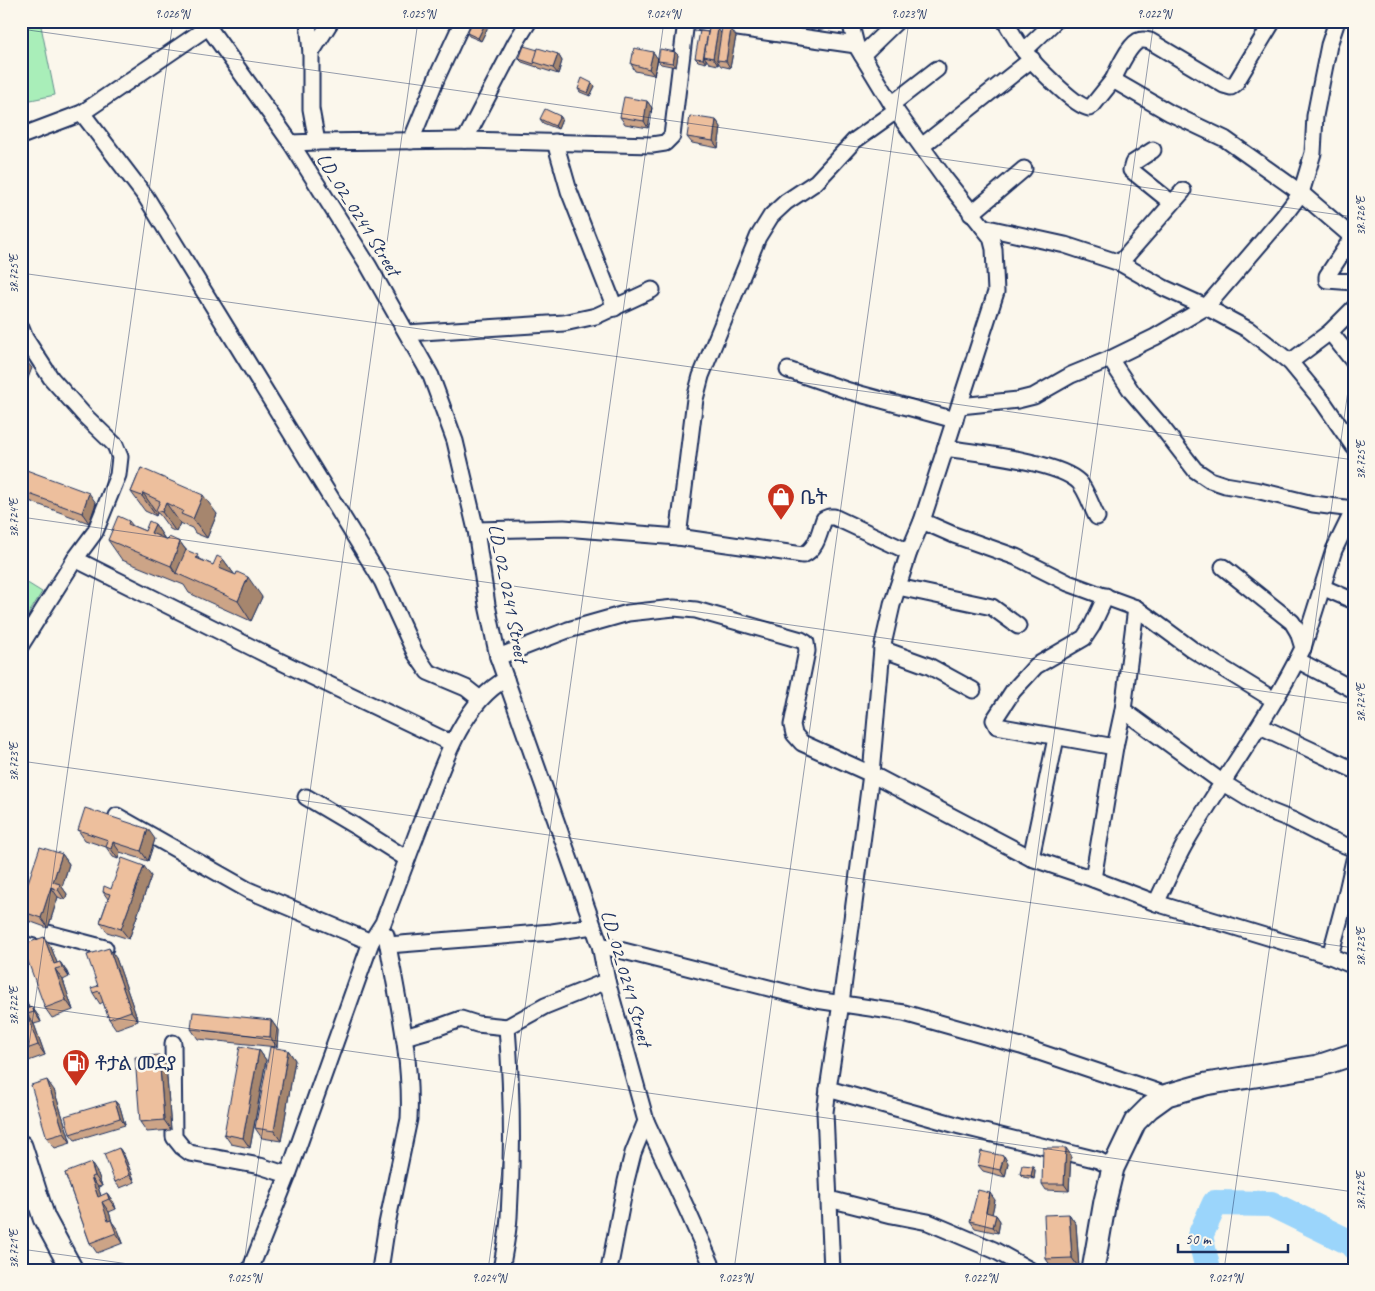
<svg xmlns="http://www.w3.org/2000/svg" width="1375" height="1291" viewBox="0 0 1375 1291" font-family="Caveat,'Noto Sans Ethiopic',sans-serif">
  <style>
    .green { fill: #a9eeb9; stroke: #628e8c }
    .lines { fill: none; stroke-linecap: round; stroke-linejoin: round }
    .river { stroke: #9bd5fb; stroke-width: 26 }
    .minor-casing { stroke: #1b2f5e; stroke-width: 19 }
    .secondary-casing { stroke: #1b2f5e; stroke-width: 25 }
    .minor { stroke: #fbf7ec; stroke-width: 15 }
    .secondary { stroke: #fbf7ec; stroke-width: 21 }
    .wall { fill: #cca487; stroke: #1b2f5e }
    .shaded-wall { fill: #a6866e; stroke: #1b2f5e }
    .building { fill: #edbf9d; stroke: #1b2f5e }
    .ticks { fill: none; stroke: #1b2f5e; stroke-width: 1; stroke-opacity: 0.45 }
    .labels { text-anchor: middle; stroke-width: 5; stroke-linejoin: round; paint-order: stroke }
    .street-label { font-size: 20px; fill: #1b2f5e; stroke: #fbf7ec }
    .poi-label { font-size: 20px; fill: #1b2f5e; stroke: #fbf7ec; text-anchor: start }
    .neatline { fill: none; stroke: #1b2f5e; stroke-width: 2 }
    .ticks-label { font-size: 12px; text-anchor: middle; fill: #1b2f5e }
  </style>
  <rect width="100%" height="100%" fill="#fbf7ec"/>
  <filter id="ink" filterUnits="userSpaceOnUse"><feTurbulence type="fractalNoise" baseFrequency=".02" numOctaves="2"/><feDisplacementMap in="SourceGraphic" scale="10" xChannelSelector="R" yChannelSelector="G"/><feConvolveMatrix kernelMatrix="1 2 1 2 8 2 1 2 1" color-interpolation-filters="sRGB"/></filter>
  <g filter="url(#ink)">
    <g class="green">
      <polygon points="21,21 40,21 55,95 21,102"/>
      <polygon points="21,579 42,592 21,626"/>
    </g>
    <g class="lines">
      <polyline class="river" points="1208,1270 1200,1236 1215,1203 1271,1204 1351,1243 1354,1247"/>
      <defs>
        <g id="minor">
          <polyline points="204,21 291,143 368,265 431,376 455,441 476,530 487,605 498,657 600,945 607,981 646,1121 689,1214 714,1270"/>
          <polyline points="689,21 856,45"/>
          <polyline points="850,21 856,45 896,111 945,179 991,237 994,249 996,292 922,521 909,552 892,605 882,649 871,774 841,1003 828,1089 960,1126 1098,1160 1113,1168"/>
          <path d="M1005 21C1011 31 1017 42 1024 51 1034 64 1074 106 1089 108L1093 105 1113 80 1170 113 1225 139 1301 193 1350 235 1351 239 1348 244 1327 276V280L1354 282"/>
          <polyline points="1024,51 1055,21"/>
          <polyline points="311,53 331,21"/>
          <polyline points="862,55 897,21"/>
          <path d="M1113 80C1118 69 1128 47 1138 41 1142 39 1146 40 1150 41L1224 85 1231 87 1235 84 1273 21"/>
          <polyline points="892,104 937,69"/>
          <polyline points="82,113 146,197 382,581 415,653 428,672 466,688 480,699"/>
          <polyline points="21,136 82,113 208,27"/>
          <polyline points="465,140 516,42 529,21"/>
          <polyline points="411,141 437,77 463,21"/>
          <polyline points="317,142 465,140 652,145 665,143 672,136 686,21"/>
          <polyline points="555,142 569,191 615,308"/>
          <polyline points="291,143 317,142 311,109 311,53 308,21"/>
          <polyline points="922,146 1032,59"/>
          <polyline points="1153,150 1133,163 1131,170 1172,203"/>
          <polyline points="1183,191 1120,263 1164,288 1206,307 1249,330 1290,362"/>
          <polyline points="971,214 1024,169"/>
          <polyline points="983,227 1065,245 1120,263"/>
          <polyline points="1354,308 1330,332 1290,362 1323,402 1354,447"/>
          <polyline points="21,328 25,338 51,378 85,416 115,445 120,457 118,475 95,532 75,559 21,645"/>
          <polyline points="1330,332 1354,362"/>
          <polyline points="407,333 564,323 596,316 652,290"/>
          <polyline points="1110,359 1132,392 1161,426 1195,470 1210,480 1225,485 1260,491 1313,504 1353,509"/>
          <polyline points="788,370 849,391 955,420"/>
          <polyline points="960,406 1018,400 1034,396 1071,375 1110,359 1155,337 1206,307 1283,217 1301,193 1313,153 1315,116 1322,80 1329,45 1337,21"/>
          <path d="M945 448C976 453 1058 461 1079 482 1087 491 1091 506 1097 517"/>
          <polyline points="922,521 954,535 1016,557 1068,583 1136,608 1193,650 1274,700"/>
          <polyline points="476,530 564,528 678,537 695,399 701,376 758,237 771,216 786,202 816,182 854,141 896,111"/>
          <path d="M678 537 803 555C817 549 819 533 824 519L829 517H834L909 552"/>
          <polyline points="75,559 271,657 451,743"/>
          <polyline points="1223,567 1292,622 1298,632 1303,648"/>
          <polyline points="898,587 992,607 1018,626"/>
          <polyline points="1322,587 1354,601"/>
          <polyline points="1106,596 1092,626 1084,638 1036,666 1013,691 994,720 997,726 1115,747"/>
          <polyline points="882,649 929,666 973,690"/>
          <polyline points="498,657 568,630 628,613 674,608 696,610 801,640 806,643 807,651 792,725 794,734 802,743 871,774 1031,858 1093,879 1156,903 1330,956 1354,966"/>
          <polyline points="1297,660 1354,690"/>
          <polyline points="1123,710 1223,783 1267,810 1292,820 1327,838 1352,848 1354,851"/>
          <polyline points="1260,726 1354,770"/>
          <polyline points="306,797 355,826 407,859"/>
          <polyline points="117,816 248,890 371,942"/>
          <polyline points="1031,858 1056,738"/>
          <polyline points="1093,879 1115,747 1123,710 1136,608"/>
          <path d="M1156 903C1166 883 1175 861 1186 842 1224 776 1270 716 1303 648L1334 550 1354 509"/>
          <polyline points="21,926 105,948"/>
          <polyline points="386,935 388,945 552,932 593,926"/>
          <polyline points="600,945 816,1000 904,1013 1021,1046 1167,1095"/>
          <polyline points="1330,956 1345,900 1354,860"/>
          <polyline points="404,1037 436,1028 461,1019 477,1024 507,1027"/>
          <polyline points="173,1043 174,1137 182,1147 190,1153 260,1166 288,1175"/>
          <polyline points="828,1089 825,1112 832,1270"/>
          <polyline points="829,1199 892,1215 928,1222 994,1250 1030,1270"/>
          <path d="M250 1270 288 1175 371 942 383 923C396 888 409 854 422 820 440 773 460 704 506 679"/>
          <path d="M380 1270 387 1224 409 1119C412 1060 398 1002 388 945"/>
          <path d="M501 1270C504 1252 508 1235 509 1217 513 1154 512 1090 507 1027L545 1006 607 981"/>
          <polyline points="609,1270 626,1181 633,1153 646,1121"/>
        </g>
        <g id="secondary">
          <polyline points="21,1146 44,1218 72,1270"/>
          <polyline points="1093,1270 1105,1201 1113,1168 1135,1122 1149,1108 1167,1095 1206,1084 1318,1066 1354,1054"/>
        </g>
      </defs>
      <use href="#minor" class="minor-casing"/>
      <use href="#secondary" class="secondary-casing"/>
      <use href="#minor" class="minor"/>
      <use href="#secondary" class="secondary"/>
    </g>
    <g class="wall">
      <polygon points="489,25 481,41 469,36 467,33"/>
      <polygon points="721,34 736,36 730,68 721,66 718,62 718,65 709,63 706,59 706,63 698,61 695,58"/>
      <polygon points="653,52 658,59 654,75 635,71 631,64"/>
      <polygon points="675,52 678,55 676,67 661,64 658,61"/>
      <polygon points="558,54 562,61 558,74 539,68 537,66 537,67 522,62 519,59"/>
      <polygon points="595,86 590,96 580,92 578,89"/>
      <polygon points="647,101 652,108 648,128 625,124 620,117"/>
      <polygon points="560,116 562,119 558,129 543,123 540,119"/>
      <polygon points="716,120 721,127 718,148 692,143 687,137"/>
      <polygon points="21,468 96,503 89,523 21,498"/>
      <polygon points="141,468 217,514 207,538 195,533 192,528 180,523 176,532 170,529 159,514 157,513 156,516 145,511 131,492"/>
      <polygon points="129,521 133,526 145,531 155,524 165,539 168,540 180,542 186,550 202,560 213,565 223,559 234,574 262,597 251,621 189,593 184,585 122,560 108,540"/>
      <polygon points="78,830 155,839 148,861 120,852 118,859 113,857 106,847 85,840"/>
      <polygon points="62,854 69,864 62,887 67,894 65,900 58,897 48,928 26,920 21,914 21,903"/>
      <polygon points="151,876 129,939 107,932 100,922 108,899 103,892"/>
      <polygon points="51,947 57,963 60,962 67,972 69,977 63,980 73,1010 52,1018 45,1008"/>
      <polygon points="116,958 138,1021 116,1029 109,1019 103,1002 100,1004 93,993"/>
      <polygon points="21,989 23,992 29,1008 32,1007 39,1017 41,1022 34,1024 45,1055 23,1063 21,1060"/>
      <polygon points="271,1020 278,1030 277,1047 198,1039 191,1029"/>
      <polygon points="259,1050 266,1060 250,1148 231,1144 224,1134"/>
      <polygon points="288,1050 295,1060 281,1141 262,1138 255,1128"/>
      <polygon points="159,1055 166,1065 171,1130 147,1132 140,1122"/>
      <polygon points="54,1090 71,1143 55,1148 47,1138"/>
      <polygon points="115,1101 120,1107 125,1125 75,1140 70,1134"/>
      <polygon points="119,1148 124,1155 135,1182 120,1188 115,1182"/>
      <polygon points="1071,1155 1069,1191 1046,1190 1042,1184"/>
      <polygon points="1004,1156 1008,1163 1005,1177 983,1171 978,1165"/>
      <polygon points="1035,1170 1034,1179 1023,1177 1020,1174"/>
      <polygon points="65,1173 98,1174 102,1186 98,1187 101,1196 107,1193 114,1203 116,1209 109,1212 112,1222 118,1230 123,1243 97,1253 90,1243"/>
      <polygon points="995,1200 992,1214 996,1215 1000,1221 998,1233 975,1228 970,1221"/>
      <polygon points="1069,1214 1076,1224 1079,1268 1053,1269 1046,1259"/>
    </g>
    <g class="shaded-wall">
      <polygon points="486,22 489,25 481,41 478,38"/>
      <polygon points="718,29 723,36 717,60 718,62 718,65 713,58"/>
      <polygon points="731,29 736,36 730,68 726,61"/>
      <polygon points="653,52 658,59 654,75 649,69"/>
      <polygon points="675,52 678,55 676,67 673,63"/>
      <polygon points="558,54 562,61 558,74 553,68"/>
      <polygon points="704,56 706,59 706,63 703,59"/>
      <polygon points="592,83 595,86 590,96 588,93"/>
      <polygon points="647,101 652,108 648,128 644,121"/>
      <polygon points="560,116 562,119 558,129 555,126"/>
      <polygon points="716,120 721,127 718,148 713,141"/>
      <polygon points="27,362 32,368 21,396 21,377"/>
      <polygon points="89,493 96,503 89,523 82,513"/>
      <polygon points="143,493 157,513 156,516 142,496"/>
      <polygon points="203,495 217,514 207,538 193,519"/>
      <polygon points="166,503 180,523 176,532 162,512"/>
      <polygon points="155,524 168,544 151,533"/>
      <polygon points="180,542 194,561 176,574 171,566"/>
      <polygon points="223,559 237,578 219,568"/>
      <polygon points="248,577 262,597 251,621 238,601"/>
      <polygon points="148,829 155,839 148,861 141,851"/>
      <polygon points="113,842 120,852 118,859 111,849"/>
      <polygon points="62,854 69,864 62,887 67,894 65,900 53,882"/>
      <polygon points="144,866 151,876 129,939 121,929"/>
      <polygon points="51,887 58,897 48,928 41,918"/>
      <polygon points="44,937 51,947 59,968 54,964"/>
      <polygon points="109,948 116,958 138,1021 131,1011"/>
      <polygon points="60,962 67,972 69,977 62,967"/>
      <polygon points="55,969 63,980 73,1010 66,1000"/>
      <polygon points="21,989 23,992 31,1013 26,1009 21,997"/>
      <polygon points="32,1007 39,1017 41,1022 34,1012"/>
      <polygon points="27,1014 34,1024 45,1055 38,1045"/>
      <polygon points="271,1020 278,1030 277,1047 270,1037"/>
      <polygon points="259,1050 266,1060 250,1148 243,1138"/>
      <polygon points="288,1050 295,1060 281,1141 274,1131"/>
      <polygon points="159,1055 166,1065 171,1130 164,1120"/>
      <polygon points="47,1080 54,1090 71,1143 64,1133"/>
      <polygon points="115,1101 120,1107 125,1125 120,1118"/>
      <polygon points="119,1148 124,1155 135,1182 130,1175"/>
      <polygon points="1066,1148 1071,1155 1069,1191 1064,1184"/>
      <polygon points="1004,1156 1008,1163 1005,1177 1000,1170"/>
      <polygon points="91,1163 98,1174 102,1186 95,1176"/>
      <polygon points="1033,1166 1035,1170 1034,1179 1031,1176"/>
      <polygon points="91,1177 98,1187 103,1202 102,1202 109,1212 112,1222 118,1230 123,1243 108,1221 98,1197"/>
      <polygon points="107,1193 114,1203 116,1209 109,1199"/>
      <polygon points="990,1193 995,1200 991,1219 986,1212"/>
      <polygon points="1069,1214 1076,1224 1079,1268 1072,1258"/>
      <polygon points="996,1215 1000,1221 998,1233 993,1227"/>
    </g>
    <g class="building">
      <polygon points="473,21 486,22 478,38 467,33"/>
      <polygon points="722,27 731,29 726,61 717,60"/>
      <polygon points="709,28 718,29 713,58 704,56"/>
      <polygon points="700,31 708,32 703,59 695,58"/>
      <polygon points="524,46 538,50 534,64 519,59"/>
      <polygon points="538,48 558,54 553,68 534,62"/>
      <polygon points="634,48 653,52 649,69 631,64"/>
      <polygon points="660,49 675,52 673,63 658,61"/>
      <polygon points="582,78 592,83 588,93 578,89"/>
      <polygon points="624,97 647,101 644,121 620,117"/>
      <polygon points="545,109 560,116 555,126 540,119"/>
      <polygon points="690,116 716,120 713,141 687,137"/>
      <polygon points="21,359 27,362 21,377"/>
      <polygon points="21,468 89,493 82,513 21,491"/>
      <polygon points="141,468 203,495 193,519 181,514 183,511 166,503 162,512 156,510 160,501 143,493 142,496 131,492"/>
      <polygon points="118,516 129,521 128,524 145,531 149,521 155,524 151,533 168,540 169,537 180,542 171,566 108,540"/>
      <polygon points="186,550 198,555 196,558 213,565 217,556 223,559 219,568 236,575 237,572 248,577 238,601 176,573"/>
      <polygon points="85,808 148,829 141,851 113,842 111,849 106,847 108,840 78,830"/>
      <polygon points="40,847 62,854 53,882 60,884 58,890 51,887 41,918 21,911 21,903"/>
      <polygon points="122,858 144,866 121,929 100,922 110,894 103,892 104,886 111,889"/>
      <polygon points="44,937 54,964 60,962 62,967 55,969 66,1000 45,1008 22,945"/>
      <polygon points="109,948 131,1011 109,1019 99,991 93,993 91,988 98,986 87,955"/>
      <polygon points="21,997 26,1009 32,1007 34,1012 27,1014 38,1045 21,1051"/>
      <polygon points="193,1012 271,1020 270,1037 191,1029"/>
      <polygon points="240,1046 259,1050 243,1138 224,1134"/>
      <polygon points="270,1047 288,1050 274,1131 255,1128"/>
      <polygon points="159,1055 164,1120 140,1122 135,1057"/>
      <polygon points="47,1080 64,1133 47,1138 31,1085"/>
      <polygon points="115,1101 120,1118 70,1134 65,1116"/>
      <polygon points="119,1148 130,1175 115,1182 104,1154"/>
      <polygon points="1043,1148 1066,1148 1064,1184 1042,1184"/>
      <polygon points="981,1151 1004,1156 1000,1170 978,1165"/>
      <polygon points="91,1163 95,1176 91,1177 98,1197 107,1193 109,1199 102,1202 108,1221 111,1220 116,1233 90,1243 65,1173"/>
      <polygon points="1022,1165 1033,1166 1031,1176 1020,1174"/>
      <polygon points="978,1190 990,1193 986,1212 996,1215 993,1227 970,1221"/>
      <polygon points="1069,1214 1072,1258 1046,1259 1044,1215"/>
    </g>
  </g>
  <path class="ticks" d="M21 29 1354 217M21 273 1354 460M21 517 1354 704M21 761 1354 948M21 1005 1354 1192M21 1102 173 21M21 1249 172 1270M243 1270 418 21M488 1270 664 21M734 1270 909 21M979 1270 1154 21M1224 1270 1354 348"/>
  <defs>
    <symbol id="shop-pin" viewBox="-11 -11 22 30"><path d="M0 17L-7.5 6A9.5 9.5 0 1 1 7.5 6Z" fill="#c8321e" stroke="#fbf7ec"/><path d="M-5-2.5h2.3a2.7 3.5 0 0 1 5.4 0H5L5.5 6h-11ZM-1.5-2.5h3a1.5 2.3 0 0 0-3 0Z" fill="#fff"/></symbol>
    <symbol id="fuel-pin" viewBox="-11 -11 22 30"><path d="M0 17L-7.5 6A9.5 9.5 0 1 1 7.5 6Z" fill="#c8321e" stroke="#fbf7ec"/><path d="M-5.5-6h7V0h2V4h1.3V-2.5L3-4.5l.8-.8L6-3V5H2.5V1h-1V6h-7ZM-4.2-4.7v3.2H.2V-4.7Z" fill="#fff"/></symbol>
  </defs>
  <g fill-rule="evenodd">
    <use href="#shop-pin" x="765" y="481" width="32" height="43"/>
    <use href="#fuel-pin" x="60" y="1047" width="32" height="43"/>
  </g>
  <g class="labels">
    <g class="street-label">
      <text transform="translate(359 214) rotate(58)" y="7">LD_02_0241 Street</text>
      <text transform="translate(509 593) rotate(79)" y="7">LD_02_0241 Street</text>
      <text transform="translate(627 978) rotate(74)" y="7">LD_02_0241 Street</text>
    </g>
    <g class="poi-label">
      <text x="800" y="504">ቤት</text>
      <text x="95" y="1070">ቶታል መደያ</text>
    </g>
  </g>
  <rect width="1375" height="1291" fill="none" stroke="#fbf7ec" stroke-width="55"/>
  <path d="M1178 1244v8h110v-8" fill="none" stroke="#1b2f5e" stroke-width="2.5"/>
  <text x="1185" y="1244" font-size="15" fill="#1b2f5e" stroke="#fbf7ec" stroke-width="4" paint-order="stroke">50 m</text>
  <rect x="28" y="28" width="1320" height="1236" class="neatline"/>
  <g class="ticks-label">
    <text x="172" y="18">9.026°N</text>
    <text x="418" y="18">9.025°N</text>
    <text x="663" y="18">9.024°N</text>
    <text x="908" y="18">9.023°N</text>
    <text x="1154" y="18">9.022°N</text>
    <text transform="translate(1361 216) rotate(-90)" y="4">38.726°E</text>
    <text transform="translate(14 274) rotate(-90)" y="4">38.725°E</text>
    <text transform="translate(1361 460) rotate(-90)" y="4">38.725°E</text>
    <text transform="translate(14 518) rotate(-90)" y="4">38.724°E</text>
    <text transform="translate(1361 703) rotate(-90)" y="4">38.724°E</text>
    <text transform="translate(14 762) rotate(-90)" y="4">38.723°E</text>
    <text transform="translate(1361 947) rotate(-90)" y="4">38.723°E</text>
    <text transform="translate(14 1006) rotate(-90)" y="4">38.722°E</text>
    <text transform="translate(1361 1191) rotate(-90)" y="4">38.722°E</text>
    <text transform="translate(14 1249) rotate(-90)" y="4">38.721°E</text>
    <text x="244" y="1282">9.025°N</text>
    <text x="489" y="1282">9.024°N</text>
    <text x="735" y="1282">9.023°N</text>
    <text x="980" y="1282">9.022°N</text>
    <text x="1225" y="1282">9.021°N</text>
  </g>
</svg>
